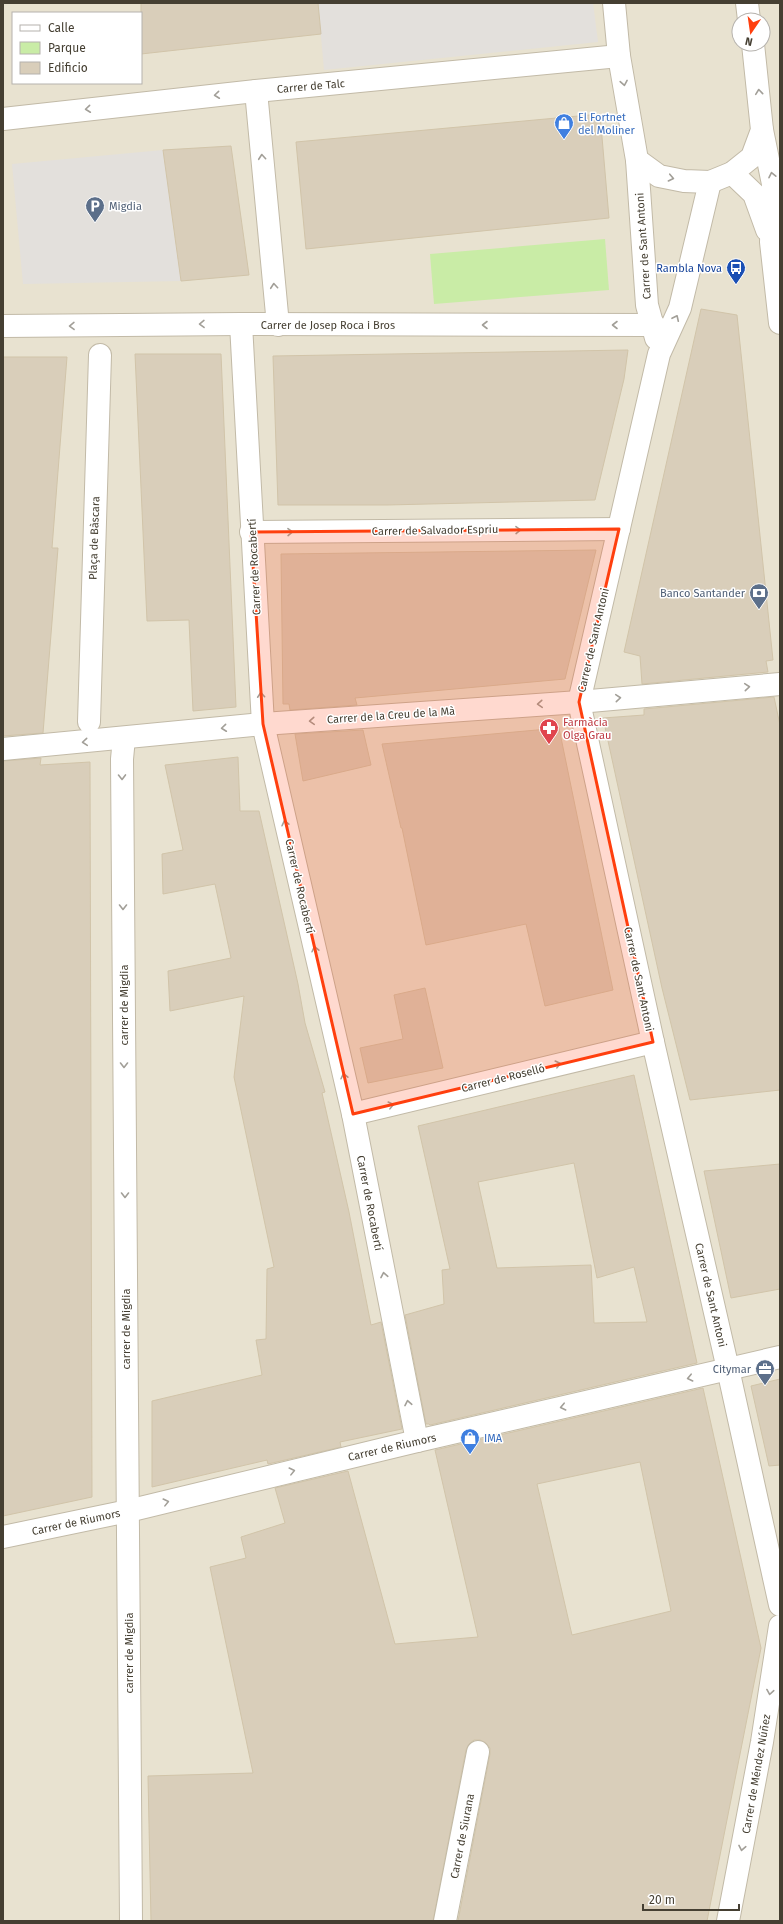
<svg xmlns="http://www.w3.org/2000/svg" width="783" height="1924" viewBox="0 0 783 1924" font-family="'Fira Sans',sans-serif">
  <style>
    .residential { fill: #e8e2d0; fill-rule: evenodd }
    .green { fill: #c9eca6 }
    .parking { fill: #e3e0dc }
    .building { fill: #d9ceba; stroke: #d1c4a9; fill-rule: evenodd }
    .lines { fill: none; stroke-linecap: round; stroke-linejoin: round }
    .minor-casing { stroke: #c2baa7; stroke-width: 24 }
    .minor { stroke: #fff; stroke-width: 22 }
    .oneway { stroke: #a29f98 }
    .marked { fill: #ff3f0e; fill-opacity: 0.2; stroke: #ff3f0e; stroke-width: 3; stroke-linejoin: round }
    .labels { text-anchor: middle; stroke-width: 3; stroke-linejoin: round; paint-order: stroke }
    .street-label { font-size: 11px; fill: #453f32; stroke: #fff }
    .shop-label { font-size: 11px; fill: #366cbe; stroke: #fff; text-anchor: start }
    .service-label { font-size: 11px; fill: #4e5e75; stroke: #fff; text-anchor: end }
    .transit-label { font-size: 11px; fill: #164399; stroke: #fff; text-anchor: end }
    .health-label { font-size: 11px; fill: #be3a42; stroke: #fff; text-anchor: start }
  </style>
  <rect width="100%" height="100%" fill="#f3efe2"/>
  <path class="residential" d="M3 3H780V1921H3ZM13 13H141V83H13ZM739 20H763V44H739Z"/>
  <polygon class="green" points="605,239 609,290 434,304 430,254"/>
  <g class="parking">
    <polygon points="318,3 593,3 598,42 324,70"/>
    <polygon points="163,150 181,281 23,284 12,164"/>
  </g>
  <g class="building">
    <polygon points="141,3 318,3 321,34 141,54"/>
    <polygon points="600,114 609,218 306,249 296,142"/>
    <polygon points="231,146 249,275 181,281 163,150"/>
    <polygon points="701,309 737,315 773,660 766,661 768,672 642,684 640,656 624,652"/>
    <polygon points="628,350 624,379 595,500 387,505 278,505 273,356"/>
    <polygon points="135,354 221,354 236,707 193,711 189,620 147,621"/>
    <polygon points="3,357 67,357 52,548 58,548 43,733 3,736"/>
    <polygon points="596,550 565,679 355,698 357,705 290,710 289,704 283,704 281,554"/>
    <polygon points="774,697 780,725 780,1090 690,1100 662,988 603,718 644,715 644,709"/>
    <polygon points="559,728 613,990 545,1006 526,924 426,945 402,828 401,828 382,744"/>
    <polygon points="363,730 371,765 303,781 295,734"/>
    <polygon points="238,757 240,811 259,811 298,984 305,1023 325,1092 322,1093 349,1212 371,1325 381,1322 402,1429 340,1442 341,1447 268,1464 267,1460 152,1487 152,1401 262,1375 256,1340 266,1339 267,1269 274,1267 234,1077 244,996 170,1011 168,971 231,958 215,884 163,894 162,854 183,850 165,765"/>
    <polygon points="41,758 40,765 90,762 92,1497 3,1516 3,761"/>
    <polygon points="425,988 443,1068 368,1083 360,1048 403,1039 394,995"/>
    <path d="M634 1075 697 1363 430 1425 429 1424H426L405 1315 444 1304 442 1270 450 1269 418 1126ZM574 1163 597 1278 634 1267 647 1322 594 1323 591 1265 497 1268 478 1182Z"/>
    <polygon points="780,1164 780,1289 731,1298 704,1171"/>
    <polygon points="780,1379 780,1465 769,1466 751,1386"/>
    <path d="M703 1388 761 1648 707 1921H458L490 1754V1748L486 1743 480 1740H474L469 1744 466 1750 433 1921H151L148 1776 253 1773 210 1567 246 1558 241 1537 285 1523 275 1488 348 1471 395 1644 478 1637 435 1450ZM640 1462 671 1611 572 1635 537 1484Z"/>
  </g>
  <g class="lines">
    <defs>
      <g id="minor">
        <polyline points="614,3 619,56 637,160 647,305 656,338"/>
        <polyline points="747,3 749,20"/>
        <polyline points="256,91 278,325"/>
        <polyline points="3,119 256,91 619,56"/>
        <polyline points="762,130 773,184 771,242 780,323"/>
        <polyline points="637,160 659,176 684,181 710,182 732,173 752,157 762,130 753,44"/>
        <polyline points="732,173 754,194 767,230"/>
        <polyline points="710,182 680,308 659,354 579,702 653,1042 728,1369 780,1605"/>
        <polyline points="241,324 263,724 353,1114 417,1441"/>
        <polyline points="3,326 241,324 654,325"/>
        <polyline points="251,532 619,529"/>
        <polyline points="89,722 100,355"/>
        <polyline points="124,738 122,759 131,1921"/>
        <polyline points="3,749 263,724 579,702 780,684"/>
        <polyline points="353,1114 653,1042"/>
        <polyline points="3,1537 128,1511 417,1441 780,1357"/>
        <polyline points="445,1921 478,1752"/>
        <polyline points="728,1921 762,1742 780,1626"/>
      </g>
    </defs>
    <use href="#minor" class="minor-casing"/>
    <use href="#minor" class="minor"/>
  </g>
  <defs><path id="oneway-chevron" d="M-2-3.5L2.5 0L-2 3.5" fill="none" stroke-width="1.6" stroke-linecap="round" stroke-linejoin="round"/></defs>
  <g class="oneway">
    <use href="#oneway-chevron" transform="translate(624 83) rotate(80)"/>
    <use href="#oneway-chevron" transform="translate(759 92) rotate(-96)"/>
    <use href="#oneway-chevron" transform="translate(217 95) rotate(174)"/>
    <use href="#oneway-chevron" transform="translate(88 109) rotate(174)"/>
    <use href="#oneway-chevron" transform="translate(262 157) rotate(-95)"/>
    <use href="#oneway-chevron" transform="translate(772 175) rotate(-102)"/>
    <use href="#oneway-chevron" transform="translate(671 178) rotate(12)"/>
    <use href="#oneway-chevron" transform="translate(274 286) rotate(-95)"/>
    <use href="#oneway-chevron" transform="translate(676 318) rotate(-65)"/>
    <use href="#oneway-chevron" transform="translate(202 324) rotate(179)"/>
    <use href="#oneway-chevron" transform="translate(485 325) rotate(180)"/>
    <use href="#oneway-chevron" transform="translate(615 325) rotate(180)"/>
    <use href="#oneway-chevron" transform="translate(72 326) rotate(179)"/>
    <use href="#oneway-chevron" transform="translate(518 530) rotate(-1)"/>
    <use href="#oneway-chevron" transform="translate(290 532) rotate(-1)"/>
    <use href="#oneway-chevron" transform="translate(747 687) rotate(-5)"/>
    <use href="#oneway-chevron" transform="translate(261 695) rotate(-94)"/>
    <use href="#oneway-chevron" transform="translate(618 698) rotate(-5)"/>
    <use href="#oneway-chevron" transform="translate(540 704) rotate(176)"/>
    <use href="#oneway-chevron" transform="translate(312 721) rotate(176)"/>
    <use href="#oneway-chevron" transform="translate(224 728) rotate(174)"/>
    <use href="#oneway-chevron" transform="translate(85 742) rotate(175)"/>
    <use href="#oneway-chevron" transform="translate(122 777) rotate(89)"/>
    <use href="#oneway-chevron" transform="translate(285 823) rotate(-103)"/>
    <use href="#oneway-chevron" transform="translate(123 907) rotate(90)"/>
    <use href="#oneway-chevron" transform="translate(315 949) rotate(-103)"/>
    <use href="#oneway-chevron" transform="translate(558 1064) rotate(-14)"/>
    <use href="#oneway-chevron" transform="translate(124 1065) rotate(90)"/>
    <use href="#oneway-chevron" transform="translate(344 1076) rotate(-103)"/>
    <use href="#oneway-chevron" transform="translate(391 1105) rotate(-14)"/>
    <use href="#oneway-chevron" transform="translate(125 1195) rotate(90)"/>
    <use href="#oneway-chevron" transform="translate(384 1275) rotate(-101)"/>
    <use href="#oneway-chevron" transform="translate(690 1378) rotate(167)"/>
    <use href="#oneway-chevron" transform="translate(408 1403) rotate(-101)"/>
    <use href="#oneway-chevron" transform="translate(563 1407) rotate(167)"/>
    <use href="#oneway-chevron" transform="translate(292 1471) rotate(-14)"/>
    <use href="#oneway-chevron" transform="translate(166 1502) rotate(-14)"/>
    <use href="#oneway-chevron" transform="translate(770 1692) rotate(99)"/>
    <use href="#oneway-chevron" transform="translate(742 1848) rotate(101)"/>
  </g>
  <path class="marked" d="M619 529 579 702 653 1042 353 1114 263 724 251 532Z"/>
  <defs>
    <symbol id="shop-pin" viewBox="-11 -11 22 30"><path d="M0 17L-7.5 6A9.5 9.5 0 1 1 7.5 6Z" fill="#3f7fe0" stroke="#fff"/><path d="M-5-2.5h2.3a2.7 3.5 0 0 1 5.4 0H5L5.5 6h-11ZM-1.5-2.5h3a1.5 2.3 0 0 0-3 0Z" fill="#fff"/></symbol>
    <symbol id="parking-pin" viewBox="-11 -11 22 30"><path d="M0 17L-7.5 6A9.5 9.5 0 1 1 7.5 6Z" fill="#5c6f8a" stroke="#fff"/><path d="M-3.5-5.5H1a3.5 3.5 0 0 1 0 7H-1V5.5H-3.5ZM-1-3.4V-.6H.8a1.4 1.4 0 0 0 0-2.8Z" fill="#fff"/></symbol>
    <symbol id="bus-pin" viewBox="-11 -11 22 30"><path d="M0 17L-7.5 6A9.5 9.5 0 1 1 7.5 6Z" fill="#1a4fb4" stroke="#fff"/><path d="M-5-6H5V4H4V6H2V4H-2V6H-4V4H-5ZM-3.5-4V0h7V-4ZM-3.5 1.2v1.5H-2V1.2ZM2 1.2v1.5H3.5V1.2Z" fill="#fff"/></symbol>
    <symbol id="bank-pin" viewBox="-11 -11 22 30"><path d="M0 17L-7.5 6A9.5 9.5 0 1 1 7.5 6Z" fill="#5c6f8a" stroke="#fff"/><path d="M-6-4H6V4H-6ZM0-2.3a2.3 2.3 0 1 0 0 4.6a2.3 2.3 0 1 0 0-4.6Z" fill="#fff"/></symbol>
    <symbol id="pharmacy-pin" viewBox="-11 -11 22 30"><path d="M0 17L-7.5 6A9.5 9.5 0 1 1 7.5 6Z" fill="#e0444e" stroke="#fff"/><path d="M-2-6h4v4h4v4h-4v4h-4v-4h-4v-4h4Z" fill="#fff"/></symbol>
    <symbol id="office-pin" viewBox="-11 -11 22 30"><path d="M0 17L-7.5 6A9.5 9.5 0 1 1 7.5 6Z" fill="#5c6f8a" stroke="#fff"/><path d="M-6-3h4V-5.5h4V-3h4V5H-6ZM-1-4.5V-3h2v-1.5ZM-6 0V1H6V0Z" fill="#fff"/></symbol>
  </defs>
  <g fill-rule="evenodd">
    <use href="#shop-pin" x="553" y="112" width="22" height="30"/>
    <use href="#parking-pin" x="84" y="195" width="22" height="30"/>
    <use href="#bus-pin" x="725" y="257" width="22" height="30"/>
    <use href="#bank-pin" x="748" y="582" width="22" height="30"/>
    <use href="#pharmacy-pin" x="538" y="717" width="22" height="30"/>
    <use href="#office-pin" x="754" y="1358" width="22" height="30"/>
    <use href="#shop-pin" x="459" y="1427" width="22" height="30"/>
  </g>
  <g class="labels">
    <g class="street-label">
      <text transform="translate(311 86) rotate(-5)" y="4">Carrer de Talc</text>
      <text transform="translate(643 246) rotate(-94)" y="4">Carrer de Sant Antoni</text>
      <text x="328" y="329">Carrer de Josep Roca i Bros</text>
      <text transform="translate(435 530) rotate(-1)" y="4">Carrer de Salvador Espriu</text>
      <text transform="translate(94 538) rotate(-88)" y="4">Plaça de Bàscara</text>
      <text transform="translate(254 567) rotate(-93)" y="4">Carrer de Rocabertí</text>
      <text transform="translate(593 640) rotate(-77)" y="4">Carrer de Sant Antoni</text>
      <text transform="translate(391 715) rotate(-4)" y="4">Carrer de la Creu de la Mà</text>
      <text transform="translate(300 886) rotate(77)" y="4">Carrer de Rocabertí</text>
      <text transform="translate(639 979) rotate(78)" y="4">Carrer de Sant Antoni</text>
      <text transform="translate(124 1005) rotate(-90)" y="4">carrer de Migdia</text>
      <text transform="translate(503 1078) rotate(-14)" y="4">Carrer de Roselló</text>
      <text transform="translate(370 1203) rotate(79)" y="4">Carrer de Rocabertí</text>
      <text transform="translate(711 1295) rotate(77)" y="4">Carrer de Sant Antoni</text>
      <text transform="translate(126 1329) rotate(-90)" y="4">carrer de Migdia</text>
      <text transform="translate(392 1447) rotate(-13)" y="4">Carrer de Riumors</text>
      <text transform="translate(76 1522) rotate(-12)" y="4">Carrer de Riumors</text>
      <text transform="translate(129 1653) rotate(-90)" y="4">carrer de Migdia</text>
      <text transform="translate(756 1774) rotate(-80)" y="4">Carrer de Méndez Núñez</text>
      <text transform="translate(462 1836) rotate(-79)" y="4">Carrer de Siurana</text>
    </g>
    <g class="shop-label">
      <text x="578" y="121">El Fortnet<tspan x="578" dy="13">del Moliner</tspan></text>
      <text x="484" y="1442">IMA</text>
    </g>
    <g class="service-label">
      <text x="109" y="210" text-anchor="start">Migdia</text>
      <text x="745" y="597">Banco Santander</text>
      <text x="751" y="1373">Citymar</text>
    </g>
    <g class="transit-label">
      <text x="722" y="272">Rambla Nova</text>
    </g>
    <g class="health-label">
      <text x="563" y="726">Farmàcia<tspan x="563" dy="13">Olga Grau</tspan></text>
    </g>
  </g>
  <rect width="783" height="1924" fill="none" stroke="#453f32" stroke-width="8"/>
  <rect x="12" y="12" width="130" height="72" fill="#ffffff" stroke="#b5b2ad"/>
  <rect x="20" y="25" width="20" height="6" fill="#ffffff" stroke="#b5b2ad"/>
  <text x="48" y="32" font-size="12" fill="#453f32">Calle</text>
  <rect x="20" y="42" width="20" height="12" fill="#c9eca6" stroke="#b5b2ad"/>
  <text x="48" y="52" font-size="12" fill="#453f32">Parque</text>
  <rect x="20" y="62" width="20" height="12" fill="#d9ceba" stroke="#b5b2ad"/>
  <text x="48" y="72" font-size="12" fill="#453f32">Edificio</text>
  <g transform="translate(751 32) rotate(193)"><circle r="19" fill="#ffffff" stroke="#b5b2ad"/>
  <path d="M0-3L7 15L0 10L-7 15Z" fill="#ff3f0e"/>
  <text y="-6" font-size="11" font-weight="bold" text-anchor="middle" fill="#453f32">N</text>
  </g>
  <path d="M643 1904v6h96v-6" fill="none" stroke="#453f32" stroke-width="2"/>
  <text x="649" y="1904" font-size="12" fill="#453f32" stroke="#ffffff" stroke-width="3" paint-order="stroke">20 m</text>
</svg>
